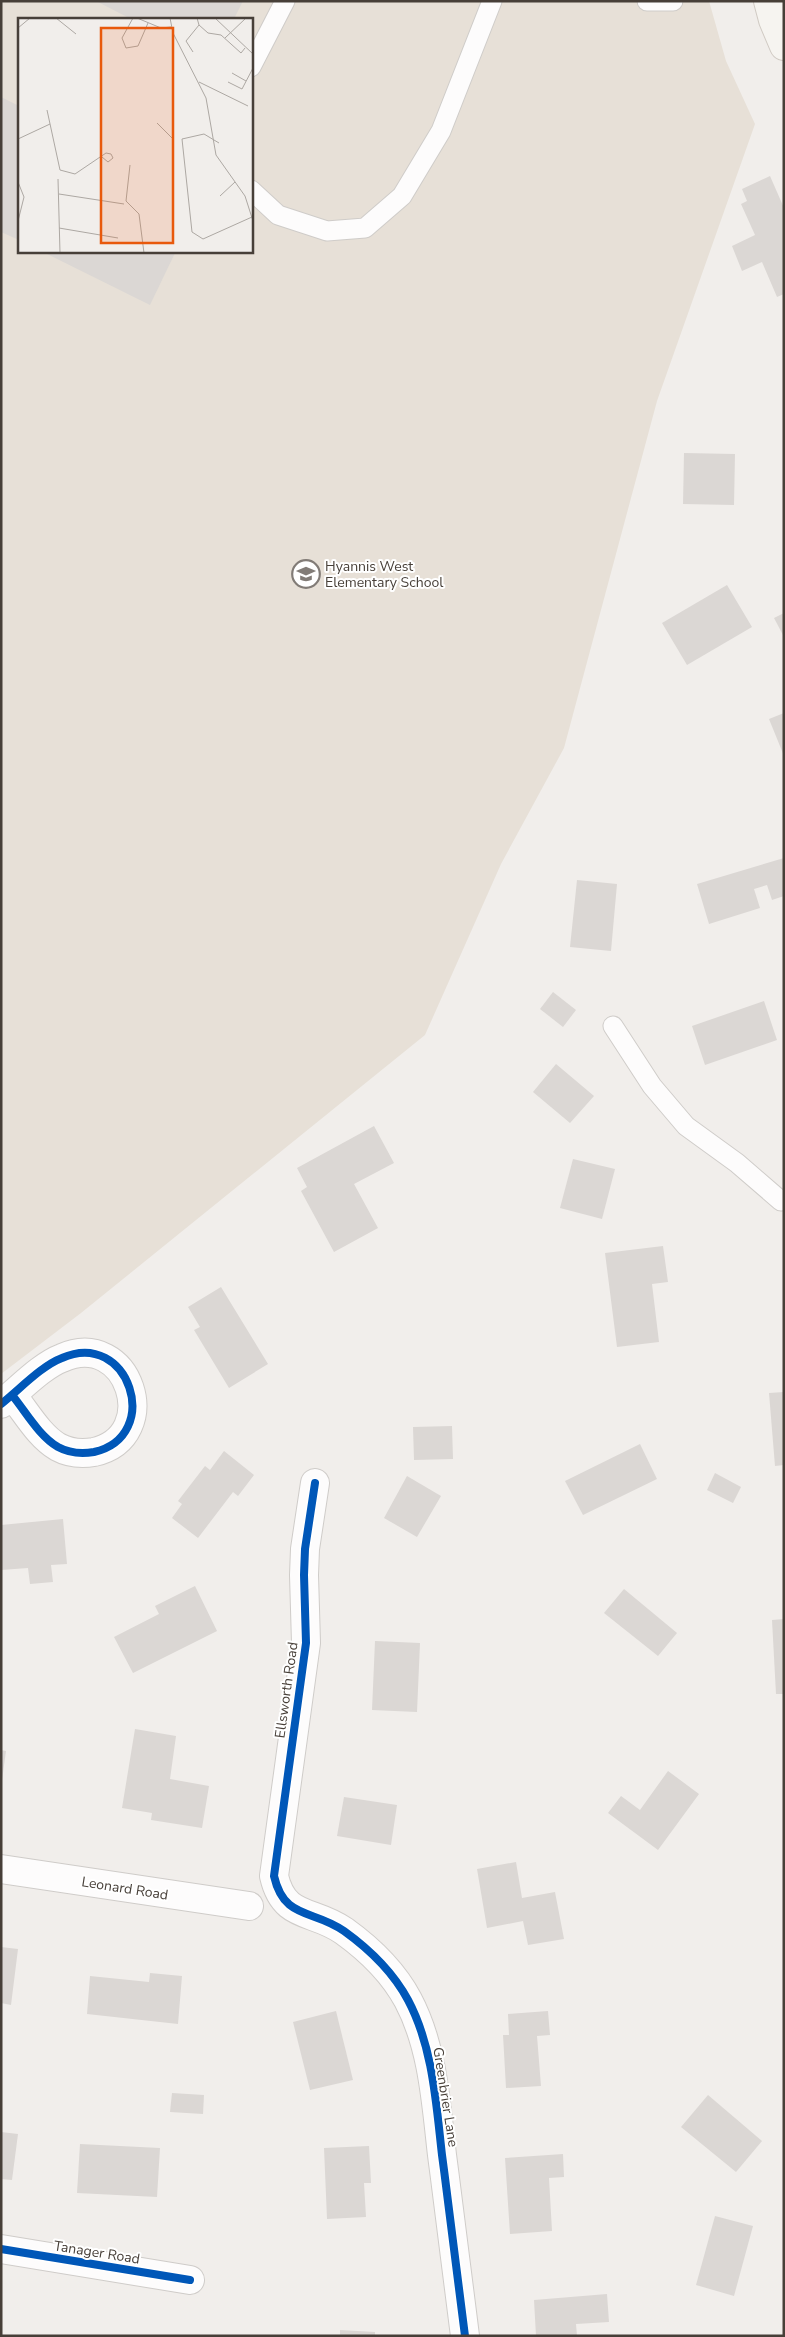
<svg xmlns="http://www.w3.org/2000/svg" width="785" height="2337" viewBox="0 0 785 2337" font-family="'Nunito Sans',sans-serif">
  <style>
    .education { fill: #e7e0d7; fill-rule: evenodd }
    .building { fill: #dbd7d4 }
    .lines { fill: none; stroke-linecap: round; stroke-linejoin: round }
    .lane-casing { stroke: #cfccc9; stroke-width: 21 }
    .street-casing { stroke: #cfccc9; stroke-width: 30 }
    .secondary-casing { stroke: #d0cac3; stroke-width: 30 }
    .lane { stroke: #fdfcfc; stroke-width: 19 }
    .street { stroke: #fdfcfc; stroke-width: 28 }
    .secondary { stroke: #f6f4f0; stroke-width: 28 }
    .cycleway-casing { stroke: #fff; stroke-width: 11 }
    .cycleway { stroke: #0057b8; stroke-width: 8 }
    .labels { text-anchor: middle; stroke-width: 4; stroke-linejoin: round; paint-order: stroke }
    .poi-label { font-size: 14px; fill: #473f38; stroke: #fff; text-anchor: start }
    .street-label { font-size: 14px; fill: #473f38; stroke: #fff }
    .inset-road { fill: none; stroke: #ada8a3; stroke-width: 1 }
    .view { fill: #e8590c; fill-opacity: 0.15; stroke: #e8590c; stroke-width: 2.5 }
    .inset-edge { fill: none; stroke: #473f38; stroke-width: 2.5 }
  </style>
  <rect width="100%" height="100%" fill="#f1eeeb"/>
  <path class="education" d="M1 1H709L726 61 755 124 657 401 564 748 501 864 425 1035 81 1313 1 1374ZM19 19H251V251H19Z"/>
  <g class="building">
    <polygon points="96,1 243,1 234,19 131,19"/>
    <polygon points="1,97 19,106 19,240 1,232"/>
    <polygon points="770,176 784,208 784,294 777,297 762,262 742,271 732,246 755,235 741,204 747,201 742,189"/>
    <polygon points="41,251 176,251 150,305"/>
    <polygon points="684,453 735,454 734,505 683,504"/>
    <polygon points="727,585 752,627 687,665 662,623"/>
    <polygon points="784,613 784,637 774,618"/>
    <polygon points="784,713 784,756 769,719"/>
    <polygon points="784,858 784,896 772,900 767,885 754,889 760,908 709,924 697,884"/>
    <polygon points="577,880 617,884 611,951 570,947"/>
    <polygon points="553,992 576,1010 563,1027 540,1009"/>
    <polygon points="764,1001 777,1040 705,1065 692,1026"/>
    <polygon points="556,1064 594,1096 570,1123 533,1092"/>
    <polygon points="374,1126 394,1163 354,1184 378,1228 334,1252 301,1191 307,1187 297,1168"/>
    <polygon points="573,1159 615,1169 602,1219 560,1208"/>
    <polygon points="663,1246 668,1282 652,1284 659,1342 617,1347 605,1253"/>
    <polygon points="221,1287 268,1364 229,1388 194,1330 200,1327 188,1307"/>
    <polygon points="784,1392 784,1465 775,1466 769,1393"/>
    <polygon points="452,1426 453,1459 414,1460 413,1427"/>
    <polygon points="640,1444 657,1479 583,1515 565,1481"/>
    <polygon points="224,1451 254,1475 238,1496 233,1492 198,1538 172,1518 182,1504 178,1501 205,1466 210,1470"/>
    <polygon points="715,1473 741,1487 733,1503 707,1490"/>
    <polygon points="407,1476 441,1496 417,1537 384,1518"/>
    <polygon points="63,1519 67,1564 51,1565 53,1582 30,1584 28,1568 1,1570 1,1525"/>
    <polygon points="195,1586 217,1631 133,1673 114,1637 159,1614 155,1606"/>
    <polygon points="624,1589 677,1633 658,1656 604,1613"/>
    <polygon points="784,1619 784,1694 776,1694 772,1620"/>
    <polygon points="375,1641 420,1643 417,1712 372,1710"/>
    <polygon points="135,1729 176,1736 170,1779 209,1786 202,1828 151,1820 152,1813 122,1808"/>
    <polygon points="1,1750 6,1751 2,1780 1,1780"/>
    <polygon points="668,1771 699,1794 658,1850 608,1813 621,1796 640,1810"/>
    <polygon points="344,1797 397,1805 391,1845 337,1836"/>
    <polygon points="516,1862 522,1898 555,1892 564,1939 528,1945 523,1921 487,1928 477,1869"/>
    <polygon points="1,1947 18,1949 11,2005 1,2003"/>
    <polygon points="150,1973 182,1976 178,2024 87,2014 90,1976 149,1982"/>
    <polygon points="336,2011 353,2080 310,2090 293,2022"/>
    <polygon points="548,2011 550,2035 537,2036 541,2086 506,2088 503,2035 509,2035 508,2014"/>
    <polygon points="172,2093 204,2095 203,2114 170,2112"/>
    <polygon points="708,2095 762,2141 736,2172 681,2127"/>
    <polygon points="1,2132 18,2134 12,2180 1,2179"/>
    <polygon points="80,2144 160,2148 157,2197 77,2193"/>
    <polygon points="369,2146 371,2183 364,2183 366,2217 327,2219 324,2148"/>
    <polygon points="563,2154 564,2177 549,2178 552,2231 510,2234 505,2158"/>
    <polygon points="715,2216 753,2226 734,2296 696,2285"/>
    <polygon points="607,2294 609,2322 576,2324 577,2336 536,2336 534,2300"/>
    <polygon points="340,2330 375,2332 375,2336 340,2336"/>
  </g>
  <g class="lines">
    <defs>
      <g id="lane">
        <polyline points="647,1 673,1"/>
        <polyline points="251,67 285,1"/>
        <polyline points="251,190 278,215 327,231 365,228 402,196 441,131 492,1"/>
        <polyline points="613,1026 652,1086 686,1126 737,1163 781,1201"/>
      </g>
      <g id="street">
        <path d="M1 1404C19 1390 41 1366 62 1358 129 1328 164 1436 94 1452 82 1454 69 1453 58 1447 39 1436 26 1412 12 1395"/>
        <path d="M315 1483 305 1549 304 1575 306 1643 274 1876C284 1920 313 1909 344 1931 369 1949 393 1972 408 2000 433 2047 436 2103 442 2155 450 2215 457 2275 465 2336"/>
        <polyline points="1,1869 249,1906"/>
        <polyline points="1,2249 190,2280"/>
      </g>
      <polyline id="secondary" points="768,1 773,20 784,46"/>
    </defs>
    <use href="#lane" class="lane-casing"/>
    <use href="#street" class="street-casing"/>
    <use href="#secondary" class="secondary-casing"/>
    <use href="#lane" class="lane"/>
    <use href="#street" class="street"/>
    <use href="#secondary" class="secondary"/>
    <defs>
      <g id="cycleway">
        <path d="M1 1404C19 1390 41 1366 62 1358 129 1328 164 1436 94 1452 82 1454 69 1453 58 1447 39 1436 26 1412 12 1395"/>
        <path d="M315 1483 305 1549 304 1575 306 1643 274 1876C284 1920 313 1909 344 1931 369 1949 393 1972 408 2000 433 2047 436 2103 442 2155 450 2215 457 2275 465 2336"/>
        <polyline points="1,2249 190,2280"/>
      </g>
    </defs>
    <use href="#cycleway" class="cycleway-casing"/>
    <use href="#cycleway" class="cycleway"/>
  </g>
  <defs>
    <symbol id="school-ring" viewBox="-11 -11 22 22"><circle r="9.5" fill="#fff" stroke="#827c77" stroke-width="1.5"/><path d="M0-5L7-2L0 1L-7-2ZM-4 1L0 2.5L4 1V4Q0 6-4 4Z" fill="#827c77"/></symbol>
  </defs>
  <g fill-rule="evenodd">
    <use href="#school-ring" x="290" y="558" width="32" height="32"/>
  </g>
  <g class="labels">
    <g class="poi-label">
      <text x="325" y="571">Hyannis West<tspan x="325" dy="16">Elementary School</tspan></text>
    </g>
    <g class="street-label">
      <text transform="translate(286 1690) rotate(-82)" y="5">Ellsworth Road</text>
      <text transform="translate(125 1888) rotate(9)" y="5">Leonard Road</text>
      <text transform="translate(446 2097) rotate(81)" y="5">Greenbrier Lane</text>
      <text transform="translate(97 2252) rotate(9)" y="5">Tanager Road</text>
    </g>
  </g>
  <g transform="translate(18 18)">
    <rect width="235" height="235" fill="#f1eeeb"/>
    <path class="inset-road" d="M38 0 58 16M115 0 104 20 108 30 120 28 130 5M119 0 143 10 153 9M152 0 155 15 188 80 198 137 227 178 235 203M197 0 235 36M181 7 190 15 203 17 223 35 227 30M0 10 12 0M207 20 228 0M175 34 168 23 181 7 179 0M214 55 228 63M181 64 230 88M210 64 224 71 235 50M29 92 42 152 57 156 88 135 93 136 95 140 90 144 84 139M139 105 155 121M0 121 32 106M201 125 186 116 164 121 174 214 185 221 234 199M112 147 108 183 121 196 126 235M40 161 42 235M0 164 6 179 0 203M41 176 106 186M202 178 217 164M41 210 100 220"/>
    <path class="view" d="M83 10H155V225H83Z"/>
    <rect width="235" height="235" class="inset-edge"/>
  </g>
  <rect width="785" height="2337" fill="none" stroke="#473f38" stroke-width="5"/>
</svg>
